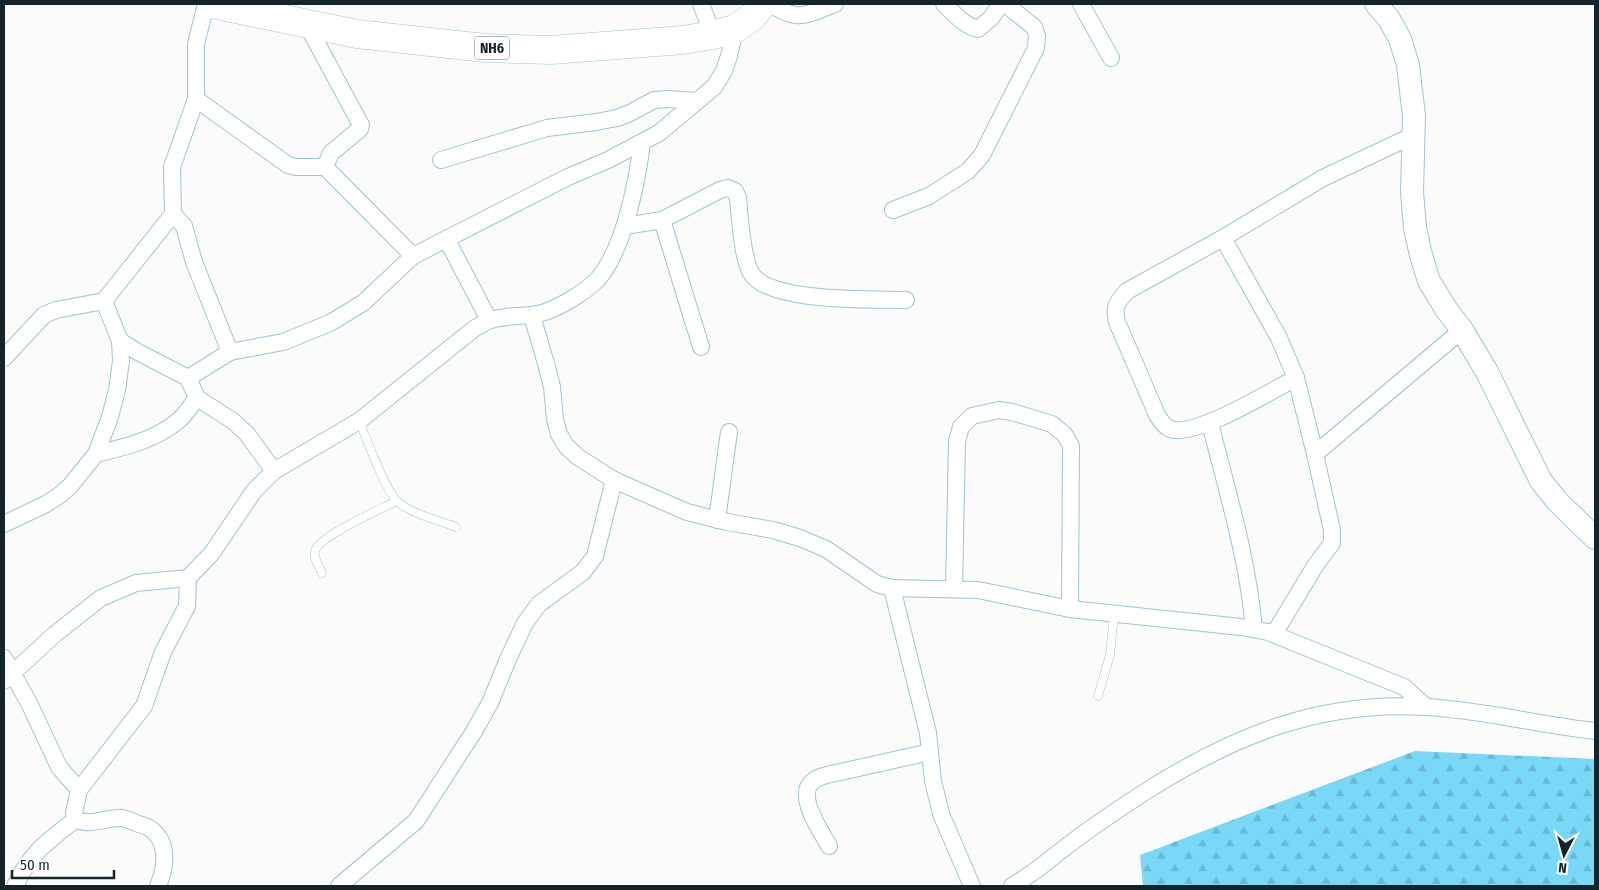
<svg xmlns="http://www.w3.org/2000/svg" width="1599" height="890" viewBox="0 0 1599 890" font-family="'Fira Sans Condensed',sans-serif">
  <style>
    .forest { fill: url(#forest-firs) }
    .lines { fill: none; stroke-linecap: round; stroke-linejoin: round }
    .lane-casing { stroke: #9cc5d3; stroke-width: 9 }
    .street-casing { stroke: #9cc5d3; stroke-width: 18 }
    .secondary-casing { stroke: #9cc5d3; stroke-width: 24 }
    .highway-casing { stroke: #9cc5d3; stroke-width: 29 }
    .lane { stroke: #fff; stroke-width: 8 }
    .street { stroke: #fff; stroke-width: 16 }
    .secondary { stroke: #fff; stroke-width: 22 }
    .highway { stroke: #fff; stroke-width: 28 }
    .labels { text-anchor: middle; stroke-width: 4; stroke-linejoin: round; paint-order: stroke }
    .shield { fill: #fff; stroke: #5a666a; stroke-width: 1 }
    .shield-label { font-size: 14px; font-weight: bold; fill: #14242a }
  </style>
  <defs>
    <pattern id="forest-firs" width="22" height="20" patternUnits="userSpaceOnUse" patternTransform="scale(1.25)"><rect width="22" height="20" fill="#79d8f6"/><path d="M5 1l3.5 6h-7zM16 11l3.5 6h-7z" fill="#68b9d3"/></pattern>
  </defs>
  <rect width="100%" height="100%" fill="#fbfbfb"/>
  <polygon class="forest" points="1415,751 1595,759 1595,886 1143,886 1140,855"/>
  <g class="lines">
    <defs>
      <g id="lane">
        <path d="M359 421C367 439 385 491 398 502 412 514 438 520 456 527"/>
        <path d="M322 573C319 566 313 558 315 551 319 536 381 509 396 501"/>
        <polyline points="1098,696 1110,655 1114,614"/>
      </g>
      <g id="street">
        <polyline points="701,4 713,35"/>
        <path d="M769 4C801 22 802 16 835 4"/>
        <path d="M944 4C954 13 964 26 978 29L991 18 1001 4"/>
        <polyline points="1081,4 1111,58"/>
        <polyline points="306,23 361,125 360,129 331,153 325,167"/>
        <polyline points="196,99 288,165 296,167 325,167 413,256"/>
        <polyline points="441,160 547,128 596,122 617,118 630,113 654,100 669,99 696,101"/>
        <polyline points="893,210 929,196 968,171 982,155 1036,48 1037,36 1034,27 1009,7 1008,4"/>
        <polyline points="173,214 184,226 194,262 230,352"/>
        <polyline points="662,220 701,347"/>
        <path d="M625 226 662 220 720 190 728 188 735 191 738 198C740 218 742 257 751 273 768 303 874 299 906 300"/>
        <polyline points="1223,238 1279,338 1296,378 1315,454 1332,530 1332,543 1315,566 1274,634"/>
        <polyline points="447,240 489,320"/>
        <polyline points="532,316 547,367 552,387 555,419 559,434 566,446 578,457 614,480 687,512 727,522 773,530 800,538 826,549 877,584 892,588 978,590 1070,609 1241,627 1268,632 1404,687 1426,707"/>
        <polyline points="120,341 136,351 188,378 197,398 233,421 247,434 274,471"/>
        <polyline points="4,358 44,315 56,310 104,301 173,214 172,167 196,99 196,44 206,4"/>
        <polyline points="188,378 230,352 283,342 330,323 363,303 413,256 568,177 608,160 659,133 714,87 724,71 729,56 735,29"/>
        <path d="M1296 378C1271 391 1195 438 1170 429 1164 426 1160 420 1157 415L1117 322C1113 307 1117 302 1127 291L1223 238 1323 178 1414 135"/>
        <path d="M1210 423C1227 491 1248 559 1254 629"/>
        <path d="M96 454C125 447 156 440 179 420 186 414 191 405 197 398"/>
        <polyline points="1315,454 1462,330"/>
        <polyline points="717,520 729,432"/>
        <polyline points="4,524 46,504 60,495 70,486 96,454 110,417 117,390 121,361 120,341 104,301"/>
        <polyline points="892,588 928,733 933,781 941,814 972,886"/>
        <polyline points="954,589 957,441 961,427 972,416 999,410 1012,412 1052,424 1065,435 1071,446 1070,609"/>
        <polyline points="4,658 29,703 59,767 79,790"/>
        <path d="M4 681 55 634 101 598 136 583 188 578 212 553 254 491 274 471 359 421 475 328C479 326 484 323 488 321 505 314 527 318 545 312 562 306 585 292 597 280 624 250 637 182 642 143"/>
        <path d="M829 846C821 831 795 795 813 781 816 778 823 776 827 775L930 752"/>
        <path d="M15 886C31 852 47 842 76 819"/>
        <path d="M158 886C166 867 169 843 151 829 147 826 141 825 136 823 132 821 127 819 122 818 107 817 89 827 76 819L74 813 79 790 144 706 163 652 187 606 188 578"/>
        <polyline points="339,886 416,821 473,733 490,703 508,659 525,623 539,604 583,572 595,556 614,480"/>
        <path d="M1012 886C1032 875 1049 860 1067 846 1093 826 1120 808 1148 790 1235 735 1322 700 1426 707 1483 710 1539 725 1595 731"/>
      </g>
      <polyline id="secondary" points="1376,4 1389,19 1400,39 1408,65 1414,116 1412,192 1415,228 1421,255 1429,281 1446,309 1462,330 1487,372 1541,481 1557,501 1595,538"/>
      <polyline id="highway" points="212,4 357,34 485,48 551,50 683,40 713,35 735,29 752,17 763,4"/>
    </defs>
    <use href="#lane" class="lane-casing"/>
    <use href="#street" class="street-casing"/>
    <use href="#secondary" class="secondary-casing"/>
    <use href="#highway" class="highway-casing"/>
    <use href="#lane" class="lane"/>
    <use href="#street" class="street"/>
    <use href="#secondary" class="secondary"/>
    <use href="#highway" class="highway"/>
  </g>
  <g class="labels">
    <rect class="shield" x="474.5" y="36.5" width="35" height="23" rx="4"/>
    <g class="shield-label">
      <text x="492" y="53">NH6</text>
    </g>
  </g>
  <rect width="1599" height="890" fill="none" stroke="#14242a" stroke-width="10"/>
  <g transform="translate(1564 855) rotate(186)" stroke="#ffffff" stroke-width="4" paint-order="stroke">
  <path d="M0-4L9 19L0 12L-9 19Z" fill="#14242a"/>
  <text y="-8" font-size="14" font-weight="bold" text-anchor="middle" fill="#14242a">N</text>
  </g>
  <path d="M12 870v8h102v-8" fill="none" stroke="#14242a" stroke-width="2.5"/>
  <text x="20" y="870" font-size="15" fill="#14242a" stroke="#ffffff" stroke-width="4" paint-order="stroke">50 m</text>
</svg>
